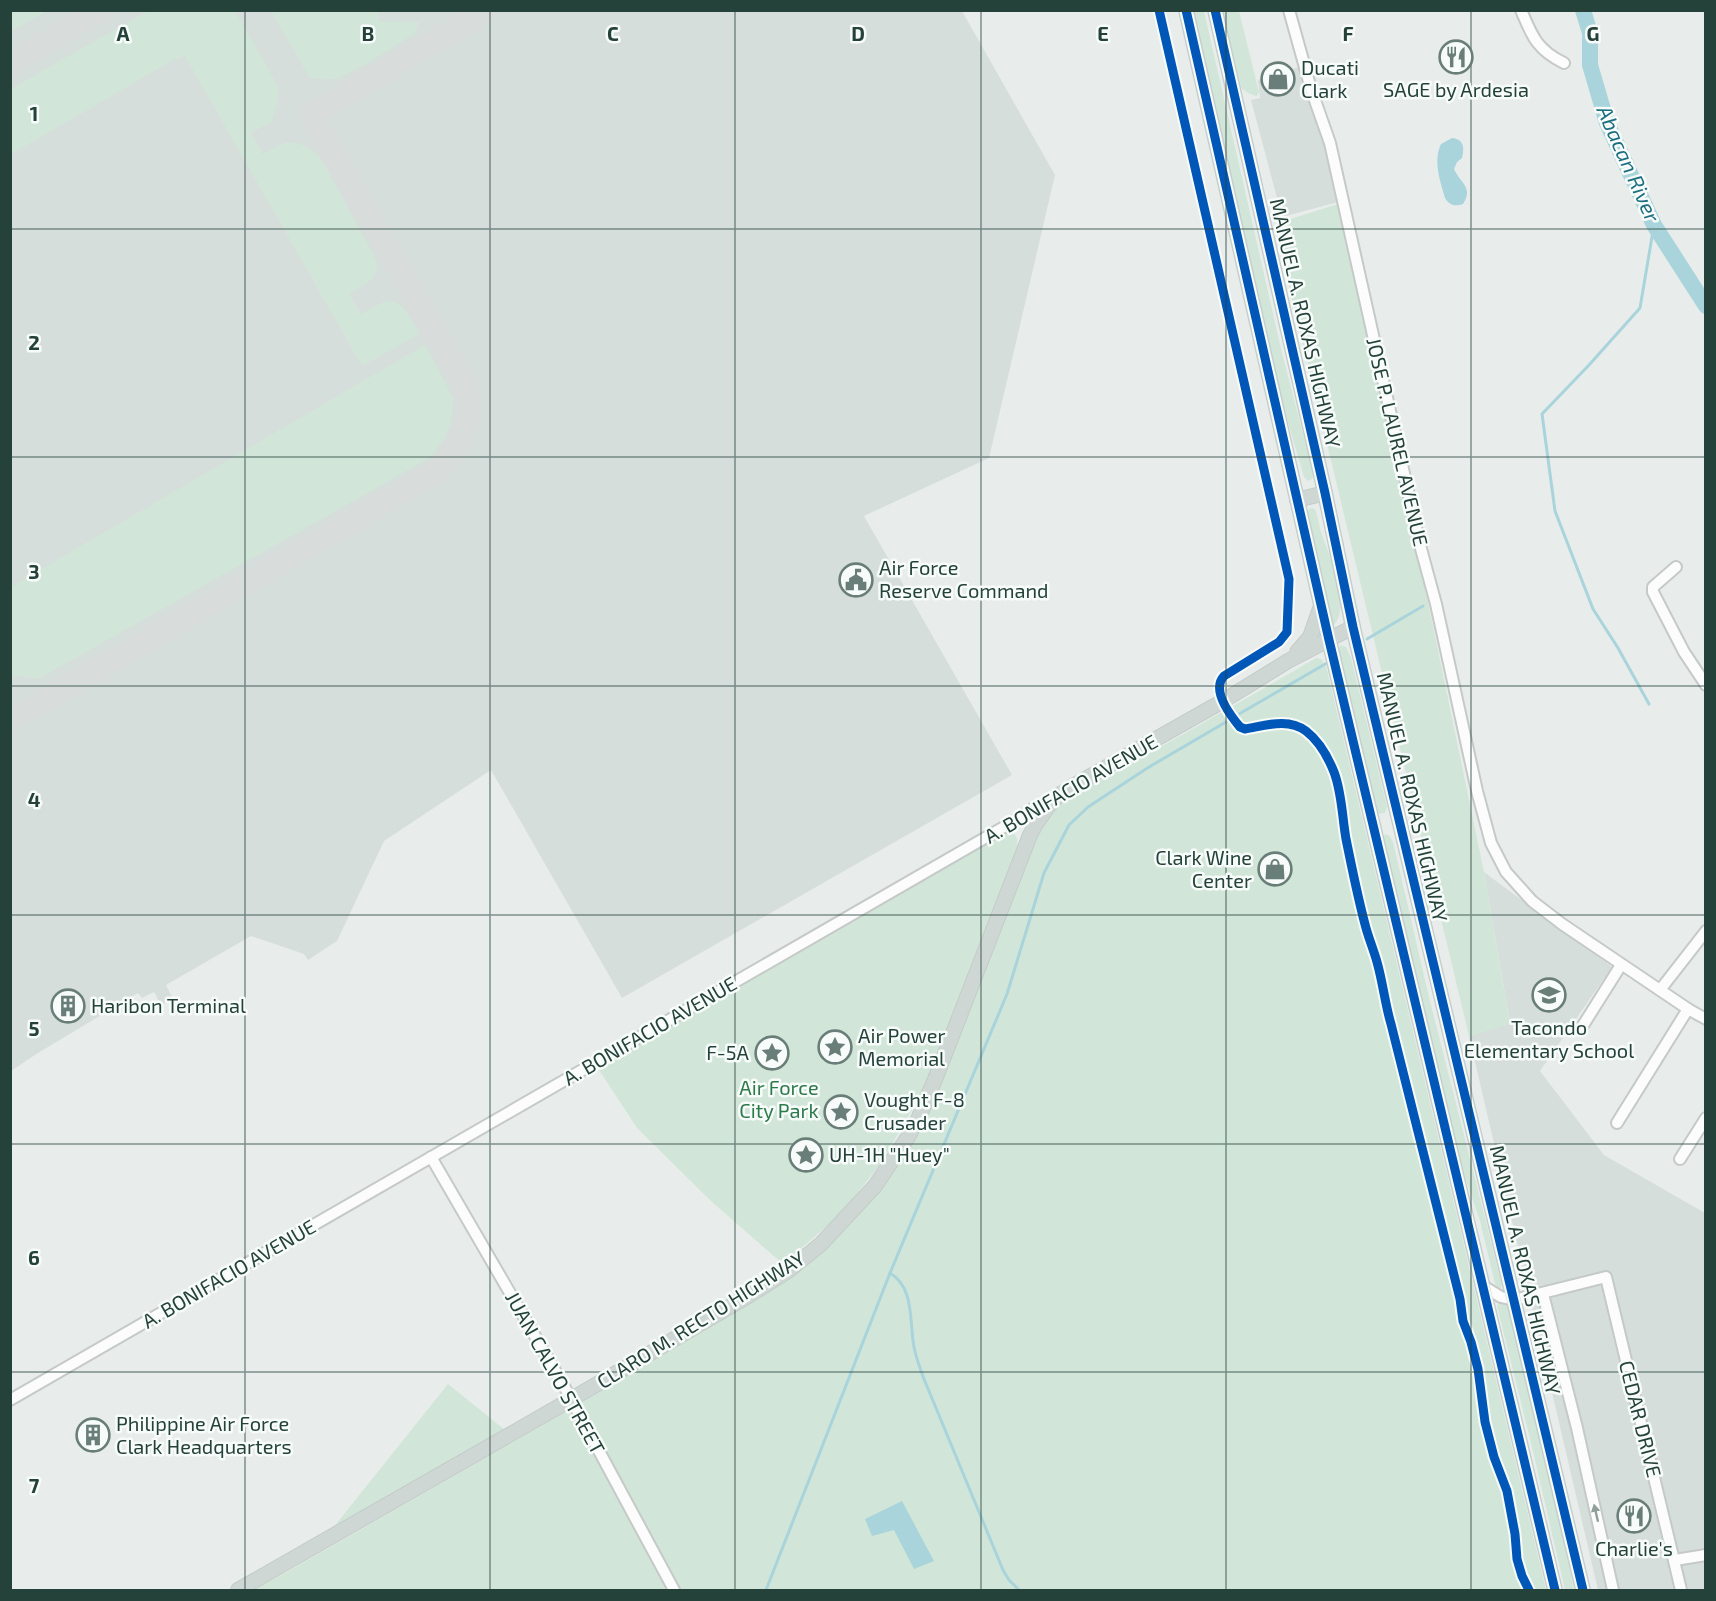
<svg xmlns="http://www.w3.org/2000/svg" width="1716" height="1601" viewBox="0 0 1716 1601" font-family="'Exo 2',sans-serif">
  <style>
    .built { fill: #d6dedb }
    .green { fill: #d1e6d8 }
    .water { fill: #a9d4db }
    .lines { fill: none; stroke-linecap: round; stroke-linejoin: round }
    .stream { stroke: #a9d4db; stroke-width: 3 }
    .river { stroke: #a9d4db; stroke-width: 16 }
    .taxiway { stroke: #d8dddc; stroke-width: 24 }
    .minor-casing { stroke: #c5cac8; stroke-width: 14 }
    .major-casing { stroke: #c3ccc9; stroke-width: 16 }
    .minor { stroke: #fcfcfc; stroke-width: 10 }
    .major { stroke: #cfd7d5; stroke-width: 14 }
    .cycleway-casing { stroke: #f7fbf9; stroke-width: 13 }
    .cycleway { stroke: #0057b8; stroke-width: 9 }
    .oneway { fill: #909f9b }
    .grid { fill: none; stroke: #24423a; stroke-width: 1.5; stroke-opacity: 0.55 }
    .labels { text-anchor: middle; stroke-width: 5; stroke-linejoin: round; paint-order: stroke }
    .poi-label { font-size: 20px; fill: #24423a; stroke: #f7fbf9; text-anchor: start }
    .street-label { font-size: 20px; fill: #24423a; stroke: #f7fbf9 }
    .park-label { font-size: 20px; fill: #2d7a4b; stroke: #f7fbf9 }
    .water-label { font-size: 21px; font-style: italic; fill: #1c6f80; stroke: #f7fbf9 }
    .grid-label { font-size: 20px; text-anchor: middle; font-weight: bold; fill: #24423a; stroke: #f7fbf9; stroke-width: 5; stroke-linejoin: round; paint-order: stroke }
  </style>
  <rect width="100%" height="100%" fill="#e8edeb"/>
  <g class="built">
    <polygon points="11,11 962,11 1055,175 989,458 864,516 1012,775 622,998 491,770 384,841 337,941 308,960 304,954 251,936 166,985 173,999 161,1005 154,992 142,998 138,993 38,1053 11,1071"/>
    <polygon points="1299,67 1321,130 1333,174 1338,202 1282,217 1251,100 1260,98 1258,80"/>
    <polygon points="1484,872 1612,967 1540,1071 1604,1155 1705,1213 1705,1590 1598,1590 1469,1036 1510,1023"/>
  </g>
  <g class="green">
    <polygon points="11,10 47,10 47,11 11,31"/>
    <path d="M148 11H235L278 87 277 102 272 121 251 133 263 154C270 151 278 144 285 143 299 140 310 149 320 157L377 262C377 283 362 284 349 294L361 315C368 311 375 306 382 303 401 295 412 321 419 334L362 366 185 56 175 59 11 154V89Z"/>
    <polygon points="271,11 379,11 379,21 418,22 415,33 368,63 336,79 310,78"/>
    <polygon points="1194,11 1204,11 1282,353 1312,468 1313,478 1308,481 1304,477 1280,395"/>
    <polygon points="1223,11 1239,11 1259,92 1257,96 1250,94 1241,88"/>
    <polygon points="1338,204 1428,602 1484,872 1510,1024 1469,1036 1276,231 1281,222"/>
    <polygon points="425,345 453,398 451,422 444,439 431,457 38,679 24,676 11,677 11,587"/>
    <path d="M1311 508 1315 509C1318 517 1319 524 1321 532 1329 555 1352 605 1334 625L1333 624 1308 514 1307 511Z"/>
    <polygon points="1341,645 1346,647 1351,658 1387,807 1385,813 1379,814 1376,810 1342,664 1339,648"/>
    <polygon points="1316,658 1321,659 1326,666 1546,1590 252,1590 285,1573 588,1399 758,1298 833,1240 862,1210 888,1176 1035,840 1055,809 1075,793 1109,776 1240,702"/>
    <path d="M1009 832C1018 834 1018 841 1017 848L961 1003 919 1098 881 1163 841 1214 783 1264 712 1202 637 1128 599 1070C731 987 868 916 1000 835Z"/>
    <polygon points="1385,834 1390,836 1393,842 1429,997 1502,1285 1500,1290 1496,1288 1480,1221 1462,1168 1430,1040 1383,838"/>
    <polygon points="1500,1300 1506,1303 1508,1307 1553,1487 1574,1590 1565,1590 1532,1447 1497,1306"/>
    <polygon points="448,1384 505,1430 333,1528"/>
  </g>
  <g class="water">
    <path d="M1452 138C1463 139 1465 147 1462 158L1457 162 1454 169C1460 183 1474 187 1463 204 1455 207 1449 205 1445 198 1440 180 1433 161 1441 144Z"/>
    <polygon points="902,1501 934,1561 914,1569 894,1530 872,1536 865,1519"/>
  </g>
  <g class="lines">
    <g class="stream">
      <polyline points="1367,639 1423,606"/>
      <polyline points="1649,704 1618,648 1593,609 1555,511 1542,414 1589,365 1640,308 1654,225"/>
      <polyline points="1239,714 1327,663"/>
      <polyline points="766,1590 890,1273"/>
      <path d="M1019 1590 1009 1580 1003 1570 924 1379C920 1368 916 1358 914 1347 909 1321 915 1288 890 1273L1007 994 1044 873 1069 825 1088 807 1149 767 1226 722"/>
    </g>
    <polyline class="river" points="1583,10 1590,33 1590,65 1607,123 1654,225 1706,306"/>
    <g class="taxiway">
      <polyline points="10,63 101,10"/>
      <path d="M10 720 436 472C457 455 470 426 467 399 466 392 464 386 463 380L311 114 488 10"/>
    </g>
    <defs>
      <g id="minor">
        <polyline points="1289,10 1311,89 1330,143 1420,545 1436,604 1477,791 1491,843 1506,872 1532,901 1562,924 1688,1009 1706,1019"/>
        <path d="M1521 10C1532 36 1537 50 1564 63"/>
        <polyline points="1676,567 1653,587 1653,592 1684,652 1706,685"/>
        <polyline points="1660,990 1706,931"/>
        <polyline points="1582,1027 1621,965"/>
        <polyline points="1617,1123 1688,1009"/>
        <polyline points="431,1157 564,1386 674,1590"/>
        <polyline points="1680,1159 1706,1118"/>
        <polyline points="1483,1286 1501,1297 1514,1300 1606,1277 1681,1590"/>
        <polyline points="1543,1294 1577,1428 1613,1590"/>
        <polyline points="10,1400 1016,820 1034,808 1050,804"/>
        <polyline points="1675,1560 1706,1555"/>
      </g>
      <g id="major">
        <polyline points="1186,10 1329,640 1555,1590"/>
        <polyline points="1215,10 1325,493 1353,627 1583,1590"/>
        <polyline points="1297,500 1325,493"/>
        <polyline points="1297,652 1310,637 1321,606"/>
        <polyline points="238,1590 558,1407 748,1296 788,1271 821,1244 875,1186 908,1137 919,1117 936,1077 1030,835 1036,824 1050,804 1059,795 1073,786 1223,701 1288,661 1353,627"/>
      </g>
    </defs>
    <use href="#minor" class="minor-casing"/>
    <use href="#major" class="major-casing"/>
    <use href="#minor" class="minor"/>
    <use href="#major" class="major"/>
    <defs>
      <g id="cycleway">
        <path d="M1159 10 1289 579 1287 632 1279 642 1224 676C1211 690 1230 715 1240 727L1245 729C1264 726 1288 717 1306 731 1319 741 1328 757 1334 772 1342 793 1342 816 1346 839 1352 868 1358 899 1366 928 1369 939 1374 951 1377 962 1383 983 1385 1004 1391 1024L1460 1299 1463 1321 1471 1342 1478 1369 1485 1422 1494 1457 1507 1491 1515 1534 1517 1559 1522 1576 1529 1590"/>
        <polyline points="1186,10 1329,640 1555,1590"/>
        <polyline points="1215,10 1325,493 1353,627 1583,1590"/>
      </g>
    </defs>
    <use href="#cycleway" class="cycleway-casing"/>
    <use href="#cycleway" class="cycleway"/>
  </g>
  <defs><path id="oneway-solid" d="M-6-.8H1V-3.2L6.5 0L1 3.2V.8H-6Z" transform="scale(1.5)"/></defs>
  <use class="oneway" href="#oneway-solid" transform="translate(1596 1513) rotate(-103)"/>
  <path class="grid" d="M245 10V1590M490 10V1590M735 10V1590M981 10V1590M1226 10V1590M1471 10V1590M10 229H1706M10 457H1706M10 686H1706M10 915H1706M10 1144H1706M10 1372H1706"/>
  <defs>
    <symbol id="restaurant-ring" viewBox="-11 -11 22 22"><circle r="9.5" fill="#f7fbf9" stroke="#697e78" stroke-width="1.5"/><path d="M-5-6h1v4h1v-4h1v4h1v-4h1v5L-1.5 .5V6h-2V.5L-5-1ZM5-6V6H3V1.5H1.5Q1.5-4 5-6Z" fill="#697e78"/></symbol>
    <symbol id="shop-ring" viewBox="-11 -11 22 22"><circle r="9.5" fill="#f7fbf9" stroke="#697e78" stroke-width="1.5"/><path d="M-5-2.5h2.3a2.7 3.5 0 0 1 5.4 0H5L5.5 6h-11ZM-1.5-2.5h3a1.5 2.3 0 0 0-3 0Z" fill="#697e78"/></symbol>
    <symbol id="civic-ring" viewBox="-11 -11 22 22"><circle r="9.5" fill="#f7fbf9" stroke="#697e78" stroke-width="1.5"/><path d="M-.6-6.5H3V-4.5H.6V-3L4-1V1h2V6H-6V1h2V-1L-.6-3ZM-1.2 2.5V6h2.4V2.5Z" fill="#697e78"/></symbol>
    <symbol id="school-ring" viewBox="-11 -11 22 22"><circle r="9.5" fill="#f7fbf9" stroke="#697e78" stroke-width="1.5"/><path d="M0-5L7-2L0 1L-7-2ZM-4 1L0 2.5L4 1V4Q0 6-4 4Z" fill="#697e78"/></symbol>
    <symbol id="building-ring" viewBox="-11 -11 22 22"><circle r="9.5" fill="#f7fbf9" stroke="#697e78" stroke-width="1.5"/><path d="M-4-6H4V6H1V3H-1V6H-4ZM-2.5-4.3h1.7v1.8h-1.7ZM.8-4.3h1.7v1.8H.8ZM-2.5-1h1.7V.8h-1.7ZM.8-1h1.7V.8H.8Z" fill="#697e78"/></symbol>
    <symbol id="sight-ring" viewBox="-11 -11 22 22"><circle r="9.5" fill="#f7fbf9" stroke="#697e78" stroke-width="1.5"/><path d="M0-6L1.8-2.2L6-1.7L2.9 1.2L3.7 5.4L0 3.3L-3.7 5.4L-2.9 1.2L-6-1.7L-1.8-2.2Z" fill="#697e78"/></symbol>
  </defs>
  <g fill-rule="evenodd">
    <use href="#restaurant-ring" x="1437" y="38" width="38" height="38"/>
    <use href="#shop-ring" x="1259" y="60" width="38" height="38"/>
    <use href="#civic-ring" x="837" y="561" width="38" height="38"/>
    <use href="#shop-ring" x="1256" y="850" width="38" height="38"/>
    <use href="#school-ring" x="1530" y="976" width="38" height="38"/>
    <use href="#building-ring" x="49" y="987" width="38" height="38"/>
    <use href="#sight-ring" x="816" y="1028" width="38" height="38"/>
    <use href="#sight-ring" x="753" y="1034" width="38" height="38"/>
    <use href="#sight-ring" x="822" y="1093" width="38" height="38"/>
    <use href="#sight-ring" x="787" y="1136" width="38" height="38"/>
    <use href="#building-ring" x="74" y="1416" width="38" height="38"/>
    <use href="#restaurant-ring" x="1615" y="1497" width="38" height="38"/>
  </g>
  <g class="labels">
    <g class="poi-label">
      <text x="1301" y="75">Ducati<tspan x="1301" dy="23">Clark</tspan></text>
      <text x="1456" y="97" text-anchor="middle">SAGE by Ardesia</text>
      <text x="879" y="575">Air Force<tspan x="879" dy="23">Reserve Command</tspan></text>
      <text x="1252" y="865" text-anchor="end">Clark Wine<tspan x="1252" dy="23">Center</tspan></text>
      <text x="91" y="1013">Haribon Terminal</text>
      <text x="1549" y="1035" text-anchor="middle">Tacondo<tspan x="1549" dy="23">Elementary School</tspan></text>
      <text x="858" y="1043">Air Power<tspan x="858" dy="23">Memorial</tspan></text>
      <text x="749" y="1060" text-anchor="end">F-5A</text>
      <text x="864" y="1107">Vought F-8<tspan x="864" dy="23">Crusader</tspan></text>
      <text x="829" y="1162">UH-1H "Huey"</text>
      <text x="116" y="1431">Philippine Air Force<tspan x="116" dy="23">Clark Headquarters</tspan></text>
      <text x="1634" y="1556" text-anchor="middle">Charlie's</text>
    </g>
    <g class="street-label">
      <text transform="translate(1305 323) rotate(77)" y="7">MANUEL A. ROXAS HIGHWAY</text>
      <text transform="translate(1397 442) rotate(77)" y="7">JOSE P. LAUREL AVENUE</text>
      <text transform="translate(1071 789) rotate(-30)" y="7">A. BONIFACIO AVENUE</text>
      <text transform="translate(1412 797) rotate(77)" y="7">MANUEL A. ROXAS HIGHWAY</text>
      <text transform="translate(650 1031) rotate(-30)" y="7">A. BONIFACIO AVENUE</text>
      <text transform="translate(1525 1270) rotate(77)" y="7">MANUEL A. ROXAS HIGHWAY</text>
      <text transform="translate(229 1274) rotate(-30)" y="7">A. BONIFACIO AVENUE</text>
      <text transform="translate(701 1320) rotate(-32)" y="7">CLARO M. RECTO HIGHWAY</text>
      <text transform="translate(555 1373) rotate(61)" y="7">JUAN CALVO STREET</text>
      <text transform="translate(1640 1419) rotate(76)" y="7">CEDAR DRIVE</text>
    </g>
    <g class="park-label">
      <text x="779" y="1095">Air Force<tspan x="779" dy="23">City Park</tspan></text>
    </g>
    <g class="water-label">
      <text transform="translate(1628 164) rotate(66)" y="7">Abacan River</text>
    </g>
  </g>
  <g class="grid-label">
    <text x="123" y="41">A</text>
    <text x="368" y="41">B</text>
    <text x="613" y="41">C</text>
    <text x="858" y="41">D</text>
    <text x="1103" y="41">E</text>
    <text x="1348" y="41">F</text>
    <text x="1593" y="41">G</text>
    <text x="34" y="121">1</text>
    <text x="34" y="350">2</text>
    <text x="34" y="579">3</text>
    <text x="34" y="807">4</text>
    <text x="34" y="1036">5</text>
    <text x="34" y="1265">6</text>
    <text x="34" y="1493">7</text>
  </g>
  <rect width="1716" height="1601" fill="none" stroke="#24423a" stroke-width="24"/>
</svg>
